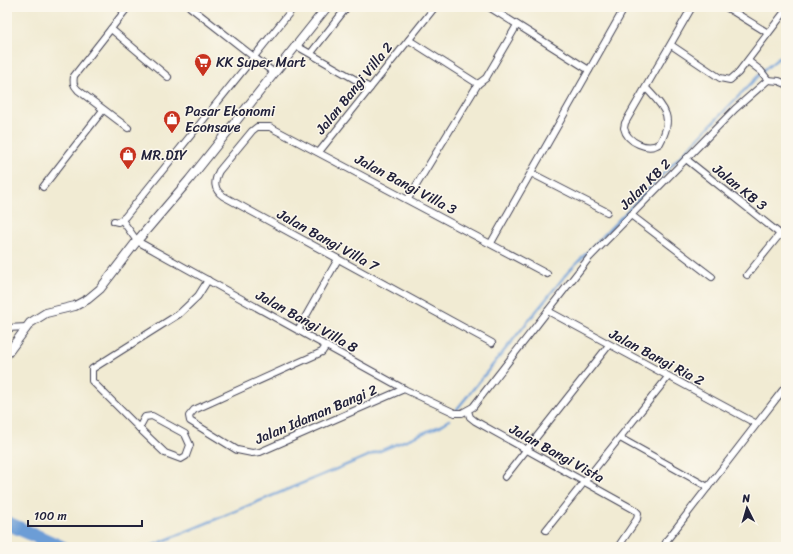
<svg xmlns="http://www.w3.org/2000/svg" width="793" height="554" viewBox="0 0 793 554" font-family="Sriracha,sans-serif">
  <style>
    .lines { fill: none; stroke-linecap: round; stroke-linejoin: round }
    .stream { stroke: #6c9dd6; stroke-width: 2.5 }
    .river { stroke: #6c9dd6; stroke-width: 14 }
    .minor-casing { stroke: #414052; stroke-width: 8 }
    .tertiary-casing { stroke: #414052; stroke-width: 10 }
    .minor { stroke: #fff; stroke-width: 6 }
    .tertiary { stroke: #fff; stroke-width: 8 }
    .labels { text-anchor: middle; stroke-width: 3; stroke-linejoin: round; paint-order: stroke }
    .poi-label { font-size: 14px; fill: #22223b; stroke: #fbf7ec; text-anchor: start }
    .street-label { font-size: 14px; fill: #22223b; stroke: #fbf7ec }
  </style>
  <rect width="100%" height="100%" fill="#fbf7ec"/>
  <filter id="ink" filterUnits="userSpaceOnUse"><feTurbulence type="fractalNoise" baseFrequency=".025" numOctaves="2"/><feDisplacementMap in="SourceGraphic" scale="8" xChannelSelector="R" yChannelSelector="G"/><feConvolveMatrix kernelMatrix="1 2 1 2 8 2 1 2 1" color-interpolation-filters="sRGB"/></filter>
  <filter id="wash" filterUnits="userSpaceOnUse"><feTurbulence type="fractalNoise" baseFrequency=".012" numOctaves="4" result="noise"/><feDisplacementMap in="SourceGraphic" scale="16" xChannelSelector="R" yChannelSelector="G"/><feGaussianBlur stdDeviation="0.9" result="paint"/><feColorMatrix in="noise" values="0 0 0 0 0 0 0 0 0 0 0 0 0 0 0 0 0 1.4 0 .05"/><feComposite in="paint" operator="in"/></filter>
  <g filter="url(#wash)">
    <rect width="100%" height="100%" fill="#f1ebd3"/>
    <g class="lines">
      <g class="stream">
        <polyline points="457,409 568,272 764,70 786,52"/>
        <polyline points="149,547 440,426 449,420"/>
      </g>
      <polyline class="river" points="7,523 61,547"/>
    </g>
  </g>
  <g filter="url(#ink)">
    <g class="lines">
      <defs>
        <g id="minor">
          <polyline points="190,7 273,72"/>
          <polyline points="489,7 589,70"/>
          <polyline points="726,7 768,33"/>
          <polyline points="111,29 168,77"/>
          <polyline points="409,40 478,84"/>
          <polyline points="295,45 370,88"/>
          <polyline points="671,45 720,78 730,80 738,73 786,10"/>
          <polyline points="311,53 347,7"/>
          <polyline points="748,61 761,71 768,80 779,81 786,84"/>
          <path d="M646 88C664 108 675 116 660 143 648 152 627 142 624 128L625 123 692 7"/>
          <path d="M128 128 78 90C73 85 73 82 74 76L128 7"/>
          <polyline points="319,152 435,7"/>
          <polyline points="686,159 780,234 747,275"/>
          <polyline points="531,173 607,212"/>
          <polyline points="43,187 103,110"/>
          <polyline points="408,199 478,84 486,78 517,25"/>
          <polyline points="631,215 712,277"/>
          <polyline points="122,220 137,241 404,389 455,413 462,413 473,407 589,258 735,109 768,80"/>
          <polyline points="114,221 118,222 125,217 294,7"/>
          <polyline points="491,243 625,7"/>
          <polyline points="548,311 755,423"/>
          <polyline points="7,328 27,327"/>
          <polyline points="298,330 338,259"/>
          <path d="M492 343 223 196C213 189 214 181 219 171L252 131 257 127H270L547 274"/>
          <polyline points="326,346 322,352 194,410 189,416 190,421 237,450 252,453 260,452 404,389"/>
          <polyline points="468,411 470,417 475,421 635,510 638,513 637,519 618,547"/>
          <polygon points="152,416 185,434 190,445 186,456 181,459 165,453 139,428 145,417"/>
          <polyline points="139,428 92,381 92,369 179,314 198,296 208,280"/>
          <polyline points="620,438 708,487"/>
          <polyline points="505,477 609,345"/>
          <polyline points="546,530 668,377"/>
          <polyline points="664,547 667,540 786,386"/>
        </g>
        <polyline id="tertiary" points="7,354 30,323 46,313 75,306 88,299 100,289 137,241 189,180 327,7"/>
      </defs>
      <use href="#minor" class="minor-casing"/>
      <use href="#tertiary" class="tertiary-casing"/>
      <use href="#minor" class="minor"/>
      <use href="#tertiary" class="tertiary"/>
    </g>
  </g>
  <defs>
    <symbol id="supermarket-pin" viewBox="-11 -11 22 30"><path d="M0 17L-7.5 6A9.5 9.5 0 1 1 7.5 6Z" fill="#c8321e" stroke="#fbf7ec"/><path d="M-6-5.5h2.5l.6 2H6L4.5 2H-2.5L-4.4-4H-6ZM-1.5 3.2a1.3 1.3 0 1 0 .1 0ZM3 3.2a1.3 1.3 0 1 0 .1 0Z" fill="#fff"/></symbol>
    <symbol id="shop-pin" viewBox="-11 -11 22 30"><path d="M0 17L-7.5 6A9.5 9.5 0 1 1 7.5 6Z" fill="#c8321e" stroke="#fbf7ec"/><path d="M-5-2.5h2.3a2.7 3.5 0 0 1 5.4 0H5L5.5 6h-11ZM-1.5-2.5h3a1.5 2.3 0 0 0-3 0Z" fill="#fff"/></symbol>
  </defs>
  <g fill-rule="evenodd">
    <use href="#supermarket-pin" x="193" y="52" width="20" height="27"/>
    <use href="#shop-pin" x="162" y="109" width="20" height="27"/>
    <use href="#shop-pin" x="118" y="145" width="20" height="27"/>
  </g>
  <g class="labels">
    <g class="poi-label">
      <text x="216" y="67">KK Super Mart</text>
      <text x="185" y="116">Pasar Ekonomi<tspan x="185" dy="16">Econsave</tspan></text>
      <text x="141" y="160">MR.DIY</text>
    </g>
    <g class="street-label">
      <text transform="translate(354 88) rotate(-51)" y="5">Jalan Bangi Villa 2</text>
      <text transform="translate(406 184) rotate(28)" y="5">Jalan Bangi Villa 3</text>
      <text transform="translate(645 184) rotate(-45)" y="5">Jalan KB 2</text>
      <text transform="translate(740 187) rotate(39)" y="5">Jalan KB 3</text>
      <text transform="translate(328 240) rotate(29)" y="5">Jalan Bangi Villa 7</text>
      <text transform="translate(307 321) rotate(29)" y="5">Jalan Bangi Villa 8</text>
      <text transform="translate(657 357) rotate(28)" y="5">Jalan Bangi Ria 2</text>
      <text transform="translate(316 414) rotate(-23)" y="5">Jalan Idaman Bangi 2</text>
      <text transform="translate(557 453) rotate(29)" y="5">Jalan Bangi Vista</text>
    </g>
  </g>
  <rect width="793" height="554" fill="none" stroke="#fbf7ec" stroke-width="24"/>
  <g transform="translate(747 508) rotate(355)" stroke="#fbf7ec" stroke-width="3" paint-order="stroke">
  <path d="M0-3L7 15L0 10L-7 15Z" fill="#22223b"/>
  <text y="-6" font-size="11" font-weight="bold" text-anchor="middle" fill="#22223b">N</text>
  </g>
  <path d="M28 520v6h114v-6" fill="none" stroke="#22223b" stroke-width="2"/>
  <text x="34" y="520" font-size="12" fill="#22223b" stroke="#fbf7ec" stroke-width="3" paint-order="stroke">100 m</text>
</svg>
